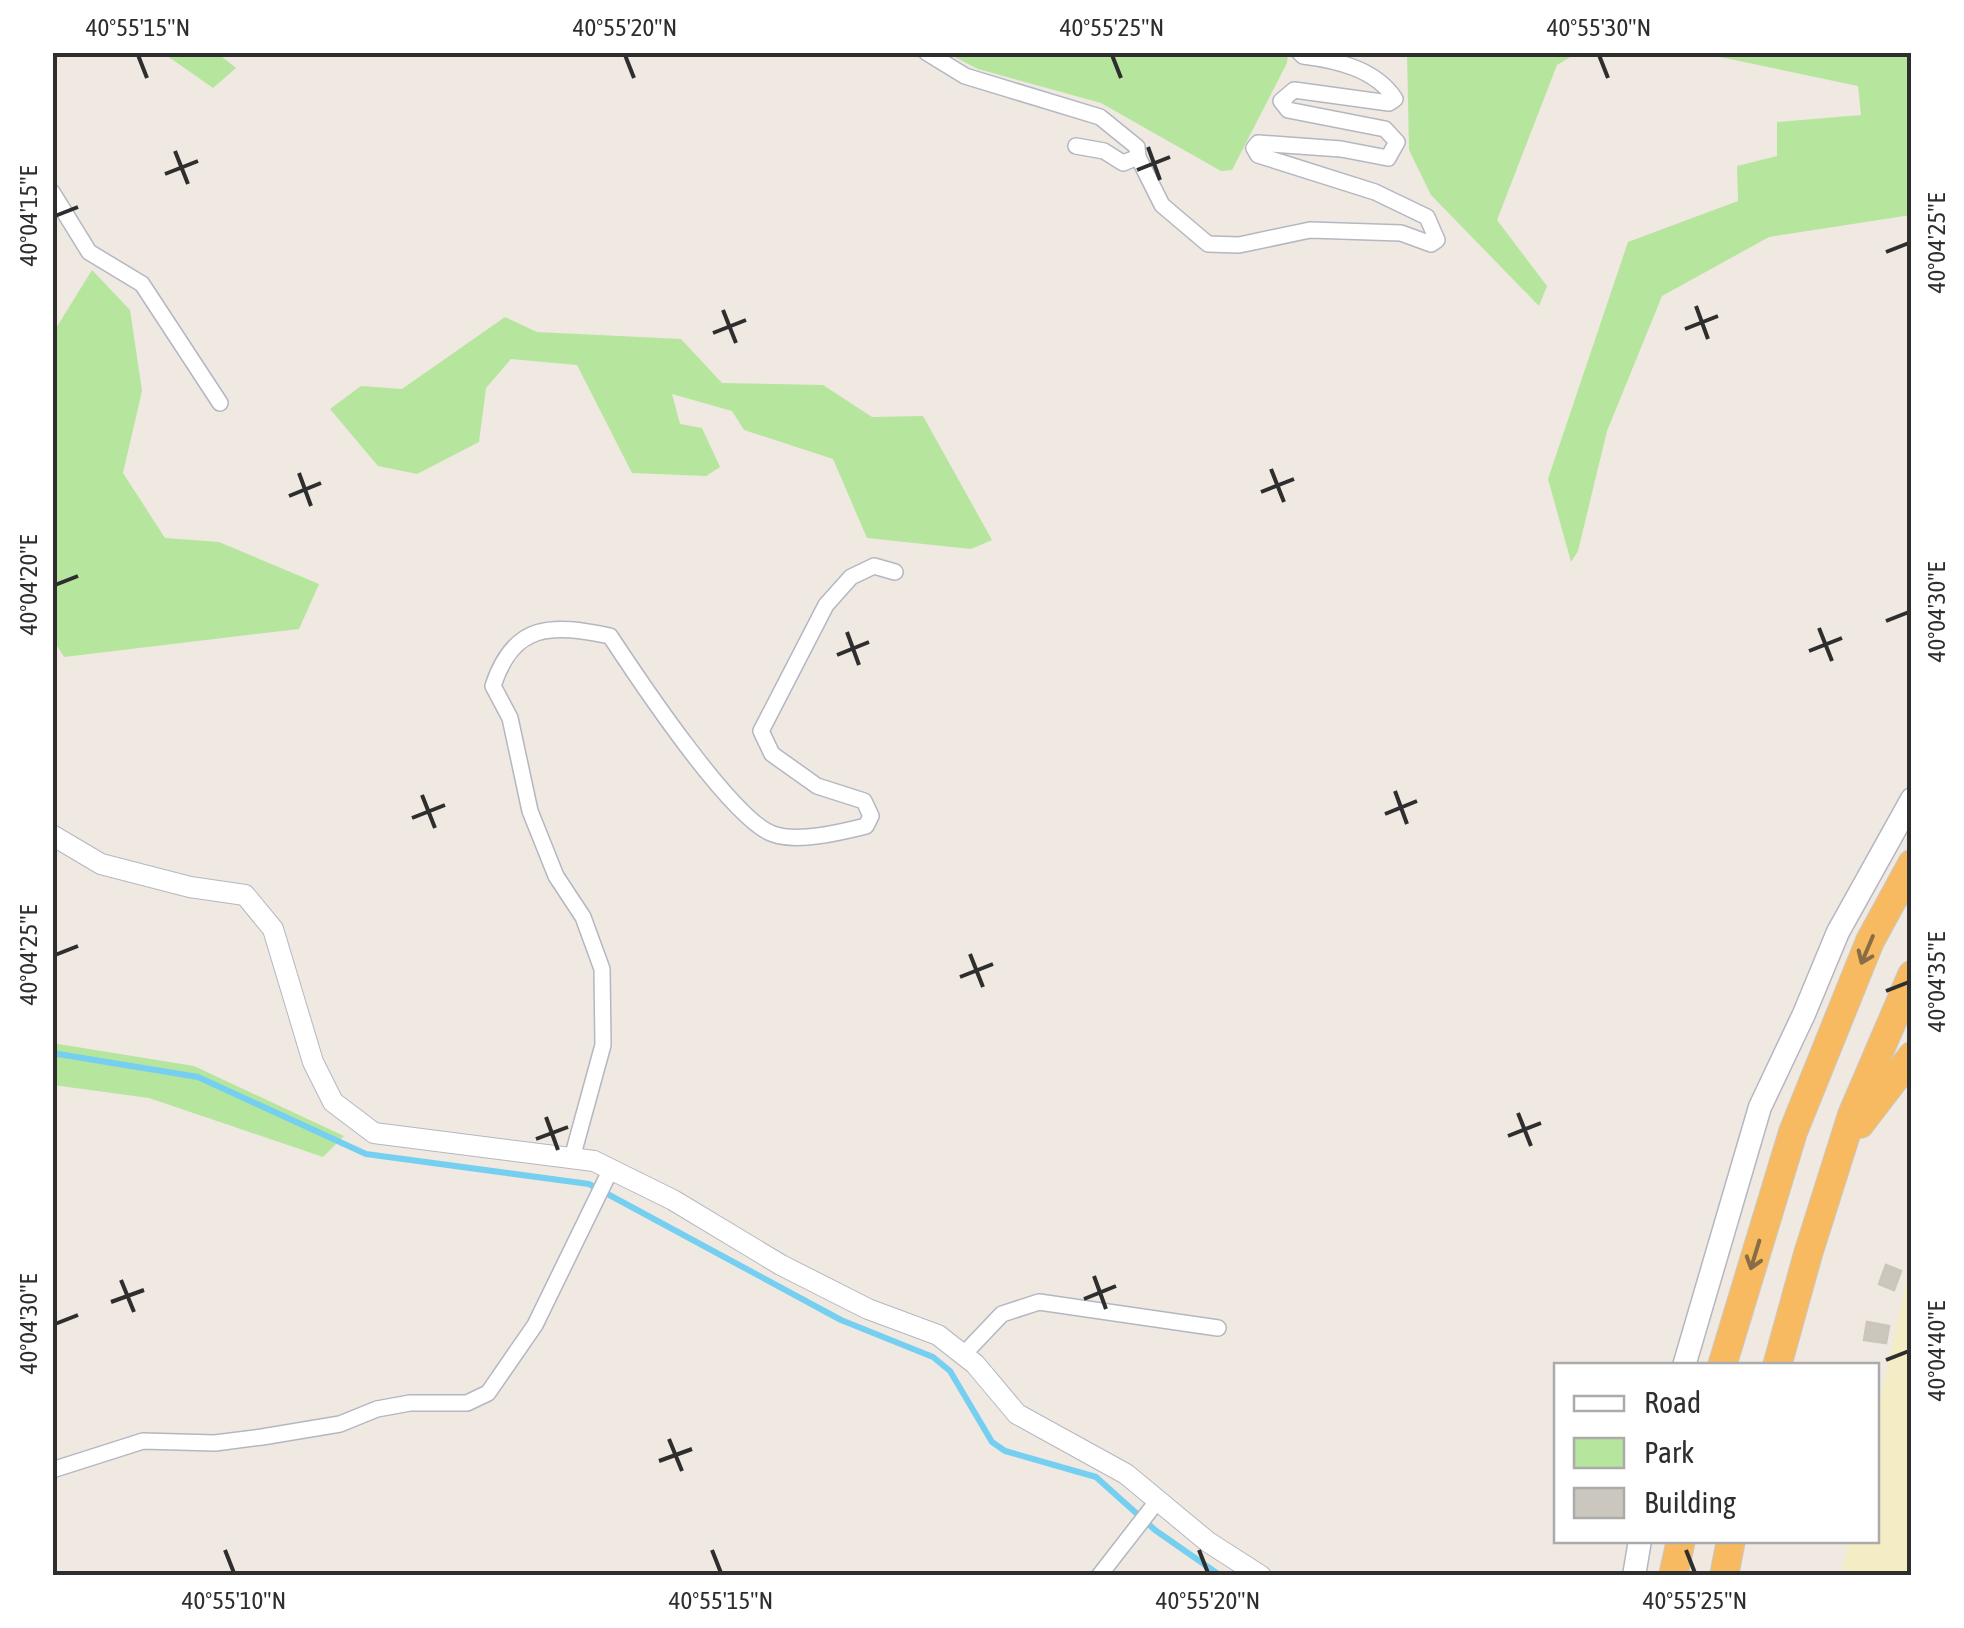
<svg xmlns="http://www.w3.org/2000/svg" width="1964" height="1628" viewBox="0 0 1964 1628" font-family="'Asap Condensed',sans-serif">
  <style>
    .green { fill: #b6e59e }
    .sand { fill: #f3ecc5 }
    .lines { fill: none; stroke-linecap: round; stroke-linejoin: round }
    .stream { stroke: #75cff0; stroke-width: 6 }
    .building { fill: #cbc7bf; stroke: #cbc5ba; stroke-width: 2.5 }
    .minor-casing { stroke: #b4b7c1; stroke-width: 18 }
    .tertiary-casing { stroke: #b4b7c1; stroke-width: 22 }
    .secondary-casing { stroke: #b4b7c1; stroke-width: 25 }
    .trunk-casing { stroke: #c9c9c9; stroke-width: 30 }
    .minor { stroke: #fff; stroke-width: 15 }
    .tertiary { stroke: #fff; stroke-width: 20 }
    .secondary { stroke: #fff; stroke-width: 22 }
    .trunk { stroke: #f8ba60; stroke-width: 28 }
    .oneway { stroke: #896d44 }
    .ticks { fill: none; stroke: #2e2e2e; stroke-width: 4 }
    .neatline { fill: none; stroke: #2e2e2e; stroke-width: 4 }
    .ticks-label { font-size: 25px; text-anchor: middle; fill: #2e2e2e }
  </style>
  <rect width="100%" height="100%" fill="#efe9e1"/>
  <g class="green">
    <polygon points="163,53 217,53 236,68 213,88"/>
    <polygon points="947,53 1288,53 1287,63 1232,170 1221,171 1101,103 978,69"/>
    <polygon points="1407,53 1577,53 1557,65 1497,220 1547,286 1539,306 1431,195 1409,150"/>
    <polygon points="1701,53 1911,53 1911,215 1769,237 1662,296 1607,431 1578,551 1571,562 1548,479 1628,242 1738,201 1737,166 1777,156 1777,122 1861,115 1858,86"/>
    <polygon points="92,270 130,310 142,391 123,473 165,538 219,542 319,584 299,629 64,657 53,639 53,333"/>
    <polygon points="505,317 537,332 681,339 722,383 823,385 872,417 923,416 992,540 971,549 867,538 833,459 744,430 732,411 672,394 680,424 702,428 720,467 706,476 632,473 577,365 511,359 486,388 479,442 417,474 378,466 330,409 361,386 402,389"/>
    <polygon points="52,1043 194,1066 344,1136 323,1157 149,1098 53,1085"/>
  </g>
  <polygon class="sand" points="1911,1258 1911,1575 1841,1575 1849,1541 1876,1540 1877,1416"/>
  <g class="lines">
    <polyline class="stream" points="52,1053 198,1077 366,1154 589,1184 841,1320 933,1357 950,1371 992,1442 1005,1451 1096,1477 1155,1530 1221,1576"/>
  </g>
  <g class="building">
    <polygon points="1886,1265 1901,1271 1894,1290 1879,1284"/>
    <polygon points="1867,1322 1889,1326 1886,1343 1864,1340"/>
  </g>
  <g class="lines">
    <defs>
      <g id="minor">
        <polyline points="926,52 965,76 1100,117 1137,147 1138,157 1123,163 1104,151 1076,146"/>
        <path d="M1138 157 1162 205 1208 244 1239 245 1310 230 1401 233 1431 244 1437 240 1427 217 1375 192 1258 155 1254 148 1258 143 1341 149 1388 158 1397 142 1385 129 1288 110 1281 101 1294 90 1389 103 1395 99C1376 69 1336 60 1303 56L1299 52"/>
        <polyline points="52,192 89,252 142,284 220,403"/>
        <path d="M572 1158 603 1045 602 969 583 917 556 876 530 811 510 718 493 686C514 622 552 624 610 636 637 677 732 820 773 834 798 843 842 832 866 826L871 816 864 801 817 786 772 754 761 731 826 605 851 577 874 566 895 572"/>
        <polyline points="963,1355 1002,1314 1039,1302 1218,1328"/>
        <polyline points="52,1470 143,1441 215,1443 262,1437 340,1424 377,1409 410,1403 467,1403 488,1393 535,1325 611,1169"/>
        <polyline points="1099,1576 1158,1500"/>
      </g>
      <polyline id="tertiary" points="52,835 101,864 190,887 245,895 273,929 313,1062 333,1102 374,1133 594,1161 673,1200 781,1265 868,1309 938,1335 975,1364 1017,1414 1126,1474 1208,1542 1261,1576"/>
      <g id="secondary">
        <polyline points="1684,1366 1760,1107 1804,1014 1838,932 1912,799"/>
        <polyline points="1634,1576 1640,1540"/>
      </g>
      <g id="trunk">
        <polyline points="1860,1124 1912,1056"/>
        <polyline points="1722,1366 1793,1132 1870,941 1912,864"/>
        <polyline points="1777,1366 1808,1254 1852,1115 1912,975"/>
        <polyline points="1673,1576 1681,1540"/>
        <polyline points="1724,1576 1731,1540"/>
      </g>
    </defs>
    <use href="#minor" class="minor-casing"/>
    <use href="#tertiary" class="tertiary-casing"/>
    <use href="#secondary" class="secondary-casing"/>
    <use href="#trunk" class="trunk-casing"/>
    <use href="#minor" class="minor"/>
    <use href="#tertiary" class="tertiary"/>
    <use href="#secondary" class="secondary"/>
    <use href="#trunk" class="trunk"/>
  </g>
  <defs><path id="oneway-shaft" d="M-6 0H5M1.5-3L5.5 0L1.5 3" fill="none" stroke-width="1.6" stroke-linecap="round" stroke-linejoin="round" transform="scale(2.5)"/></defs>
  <g class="oneway">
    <use href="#oneway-shaft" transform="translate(1867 950) rotate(113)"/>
    <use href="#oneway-shaft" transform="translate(1755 1255) rotate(107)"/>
  </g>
  <path class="ticks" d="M138 55 147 78M625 55 634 78M1112 55 1121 78M1599 55 1608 78M1148 147 1160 180M175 151 188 184M1137 170 1170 157M165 174 198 161M55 216 78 207M1886 252 1909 243M1696 306 1708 339M723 310 736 343M1685 329 1718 316M713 333 746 320M1271 469 1284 502M299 473 311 506M1261 492 1294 479M289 496 321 483M55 585 78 576M1886 621 1909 612M1819 628 1832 661M847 632 859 665M1809 651 1842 638M837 655 869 642M1395 791 1407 824M422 795 435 828M1385 814 1417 801M412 818 445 805M970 954 983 987M55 955 78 946M960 977 993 964M1886 991 1909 982M1518 1113 1531 1146M546 1117 558 1150M1508 1136 1541 1123M536 1139 568 1127M1094 1276 1106 1309M121 1280 134 1312M1084 1299 1116 1286M111 1302 144 1290M55 1324 78 1315M1886 1360 1909 1351M669 1439 682 1471M659 1461 692 1449M225 1550 234 1573M712 1550 721 1573M1199 1550 1208 1573M1686 1550 1695 1573"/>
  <rect width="1964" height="1628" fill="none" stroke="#ffffff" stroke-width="110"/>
  <rect x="1554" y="1363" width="325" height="180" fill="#ffffff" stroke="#ababab" stroke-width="2.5"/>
  <rect x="1574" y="1396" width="50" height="15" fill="#ffffff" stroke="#ababab" stroke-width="2.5"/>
  <text x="1644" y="1413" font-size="30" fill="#2e2e2e">Road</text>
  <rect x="1574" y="1438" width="50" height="30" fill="#b6e59e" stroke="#ababab" stroke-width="2.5"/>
  <text x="1644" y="1463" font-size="30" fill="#2e2e2e">Park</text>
  <rect x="1574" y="1488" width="50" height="30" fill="#cbc7bf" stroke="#ababab" stroke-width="2.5"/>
  <text x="1644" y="1513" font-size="30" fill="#2e2e2e">Building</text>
  <rect x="55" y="55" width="1854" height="1518" class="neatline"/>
  <g class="ticks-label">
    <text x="138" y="36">40°55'15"N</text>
    <text x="625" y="36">40°55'20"N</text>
    <text x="1112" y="36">40°55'25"N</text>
    <text x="1599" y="36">40°55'30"N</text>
    <text transform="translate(28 216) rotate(-90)" y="9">40°04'15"E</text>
    <text transform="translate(1936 243) rotate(-90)" y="9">40°04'25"E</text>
    <text transform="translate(28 585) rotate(-90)" y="9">40°04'20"E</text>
    <text transform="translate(1936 612) rotate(-90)" y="9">40°04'30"E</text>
    <text transform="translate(28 955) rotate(-90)" y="9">40°04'25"E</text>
    <text transform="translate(1936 982) rotate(-90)" y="9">40°04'35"E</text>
    <text transform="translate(28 1324) rotate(-90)" y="9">40°04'30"E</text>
    <text transform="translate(1936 1351) rotate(-90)" y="9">40°04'40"E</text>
    <text x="234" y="1609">40°55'10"N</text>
    <text x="721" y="1609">40°55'15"N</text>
    <text x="1208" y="1609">40°55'20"N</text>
    <text x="1695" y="1609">40°55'25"N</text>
  </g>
</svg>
